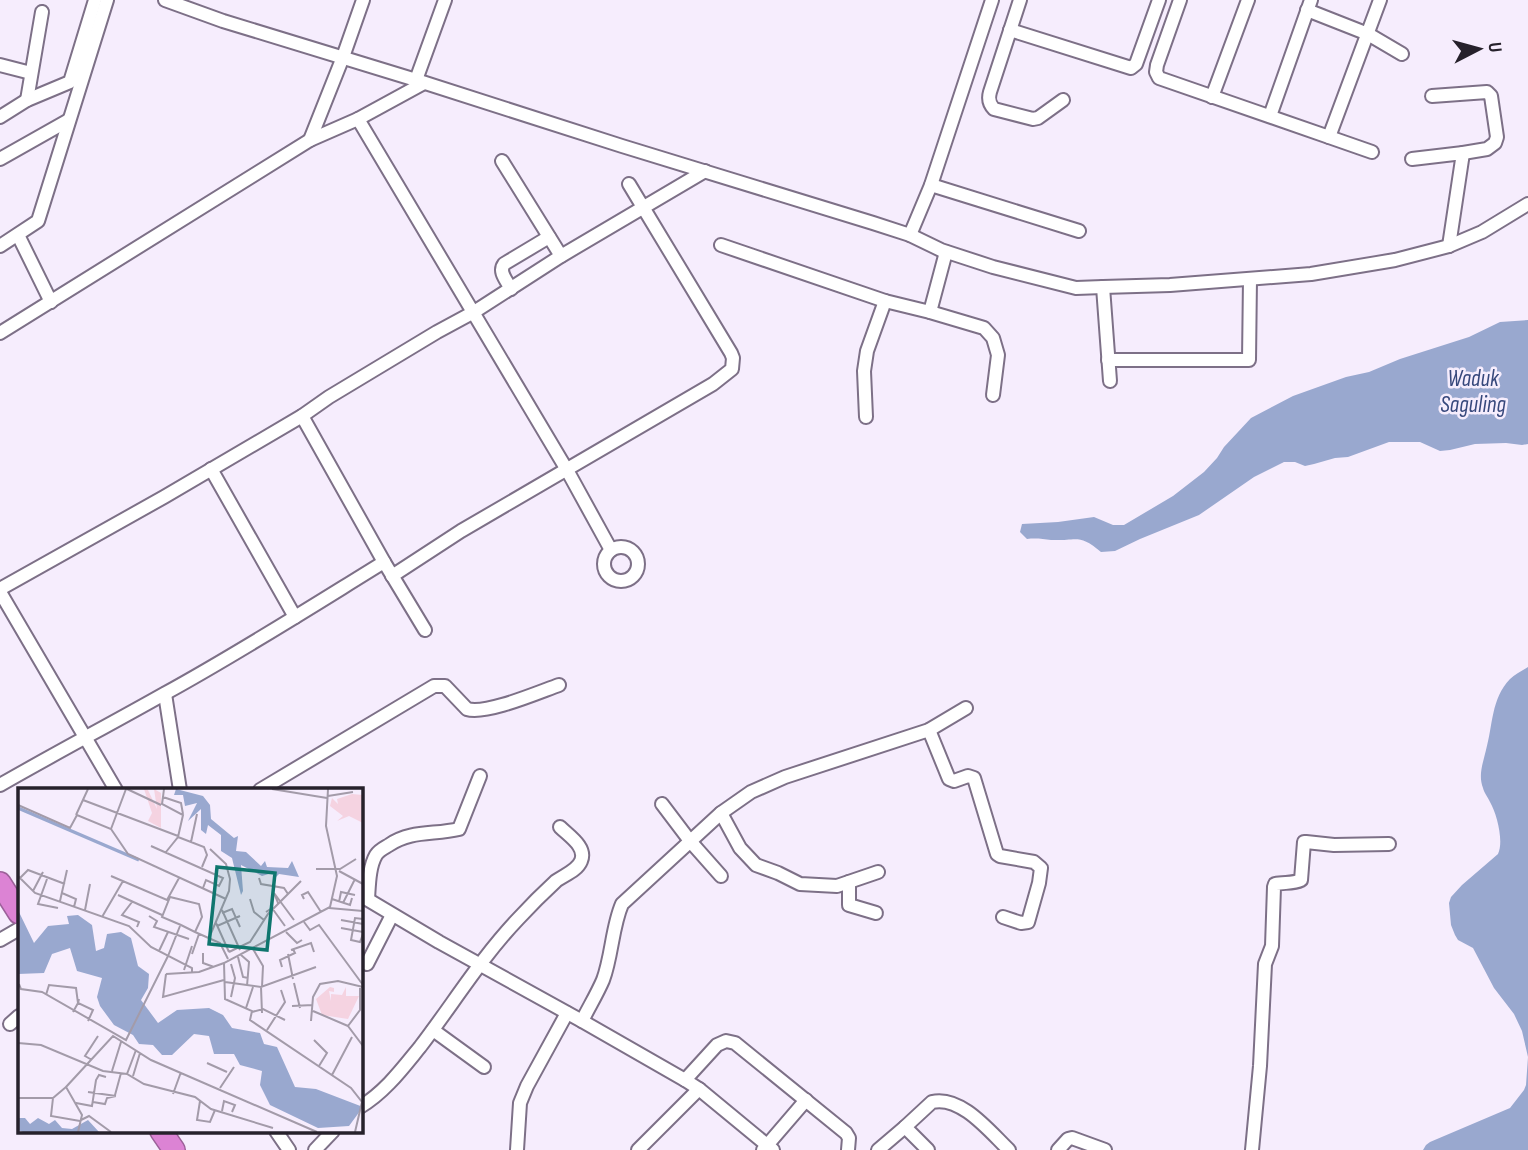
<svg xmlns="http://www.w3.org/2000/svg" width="1528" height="1150" viewBox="0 0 1528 1150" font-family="'Sofia Sans Condensed',sans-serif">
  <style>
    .water { fill: #99a8cf }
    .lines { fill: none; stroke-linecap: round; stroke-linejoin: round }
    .street-casing { stroke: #7d7087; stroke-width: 16 }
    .highway-casing { stroke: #9c6199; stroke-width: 24 }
    .street { stroke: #fff; stroke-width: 12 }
    .highway { stroke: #dc83d4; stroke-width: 21 }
    .labels { text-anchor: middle; stroke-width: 5; stroke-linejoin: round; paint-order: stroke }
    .water-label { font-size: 23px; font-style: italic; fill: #37487c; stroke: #f6edfd }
    .inset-river { fill: none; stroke: #99a8cf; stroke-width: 3.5 }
    .inset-road { fill: none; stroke: #a39ba9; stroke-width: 2 }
    .view { fill: #0f766e; fill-opacity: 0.15; stroke: #0f766e; stroke-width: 3.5 }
    .inset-edge { fill: none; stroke: #26212b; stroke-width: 3.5 }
  </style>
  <rect width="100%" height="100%" fill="#f6edfd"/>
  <g class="water">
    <path d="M1528 320V444L1522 445 1506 443 1475 444 1450 450 1440 451 1420 442H1389L1348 457 1335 458 1314 464 1305 466 1295 462H1284L1254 477 1199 515 1140 539 1115 551 1101 552C1079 533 1077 541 1051 540 1043 539 1036 538 1027 539L1020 532 1022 524 1058 522 1094 517 1113 525H1124L1173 496 1204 472 1217 458 1224 447 1251 418 1293 396 1346 377 1369 372 1400 359 1469 337 1500 322Z"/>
    <path d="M1528 667V1150H1423L1426 1145 1430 1142 1510 1108 1524 1090 1526 1085 1528 1057 1522 1031 1514 1014 1494 988 1473 948 1458 940 1455 935 1451 925 1449 903 1451 897 1462 885 1498 854C1504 842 1497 814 1490 802 1488 797 1484 793 1483 788 1478 775 1483 763 1486 750 1493 725 1491 699 1510 679 1515 674 1522 671 1528 667Z"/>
  </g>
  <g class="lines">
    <defs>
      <g id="street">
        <polyline points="165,0 223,21 416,80 622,146 873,223 910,235 941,250 993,267 1076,288 1103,287 1170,285 1311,274 1395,260 1449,246 1482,232 1528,204"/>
        <path d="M1020 0 990 92C988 99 989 104 994 109L1033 119 1038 118 1063 100"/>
        <polyline points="1180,0 1157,65 1156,72 1159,78 1329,137 1380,0"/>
        <polyline points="1307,10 1368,34 1402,54"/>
        <polyline points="1010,30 1131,68 1136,64 1159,0"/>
        <polyline points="0,65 31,73"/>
        <polyline points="416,80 445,0"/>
        <polyline points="1432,96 1487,92 1491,96 1497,137 1495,143 1487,149 1463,153"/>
        <polyline points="1212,97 1248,0"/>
        <polyline points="27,100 42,12"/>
        <polyline points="1270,116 1311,0"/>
        <polyline points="0,117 27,100 70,82 95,0"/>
        <polyline points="358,119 567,470 611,550"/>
        <polyline points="1329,137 1372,152"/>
        <polyline points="310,140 343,57 363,0"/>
        <polyline points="0,159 69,120"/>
        <polyline points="1412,159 1463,153 1449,246"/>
        <polyline points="502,161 561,256"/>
        <polyline points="931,185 1079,231"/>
        <polyline points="18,235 51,302"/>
        <polyline points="910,235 931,185 992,0"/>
        <polyline points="721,245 885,301 930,312 946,252"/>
        <polyline points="0,246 38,221 107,0"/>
        <polyline points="1103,287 1110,381"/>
        <path d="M511 289C507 281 498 272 504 264L549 237"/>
        <polyline points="930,312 984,328 993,338 998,355 993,395"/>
        <polyline points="0,333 310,140 358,119 424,83"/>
        <polyline points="1108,360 1249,360 1250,279"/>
        <polyline points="302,416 384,562 425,630"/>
        <polyline points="866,417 864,371 867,351 885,301"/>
        <polyline points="211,469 295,617"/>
        <circle cx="621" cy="564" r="17"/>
        <polyline points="392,576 461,531 713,384 732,369 733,358 731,353 629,184"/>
        <polyline points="0,589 164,497 302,416 329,397 437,332 474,312 561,256 705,171"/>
        <polyline points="0,592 116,790"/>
        <polyline points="165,694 180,790"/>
        <polyline points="929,730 949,779 954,781 968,776 974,778 997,854 1000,856 1034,862 1041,868 1039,883 1028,922 1021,923 1003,917"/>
        <path d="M0 785C54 754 109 725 164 694 239 653 311 607 384 562"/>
        <path d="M260 790 434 686H445L467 709C486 715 539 692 559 685"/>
        <polyline points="662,804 690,841 721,876"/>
        <polyline points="721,813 740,848 756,865 778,873 800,884 837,886 878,872"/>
        <polyline points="849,882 849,905 876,913"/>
        <polyline points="360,895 439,942 582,1021 685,1080 699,1089 773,1150"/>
        <path d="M368 899C369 885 369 867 376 855 379 850 384 848 389 845 411 830 434 835 459 829L480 776"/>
        <polyline points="0,940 19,929"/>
        <polyline points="367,964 392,915"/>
        <path d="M582 1021C589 1007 597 994 603 980 612 956 612 927 622 904L721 813 751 792 785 777 929 730 966 708"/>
        <polyline points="10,1024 19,1016"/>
        <polyline points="433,1030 484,1067"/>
        <polyline points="685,1080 717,1045 726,1041 735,1043 846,1133 849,1138 848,1150"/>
        <path d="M360 1107C385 1092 402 1069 420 1047 453 1004 481 958 518 919 530 906 543 893 556 881 564 875 577 871 581 861 587 847 569 836 560 827"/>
        <polyline points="276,1131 289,1150"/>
        <polyline points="315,1150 333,1131"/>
        <polyline points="517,1150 520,1103 527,1086 567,1013"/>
        <polyline points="638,1150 699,1089"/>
        <polyline points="763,1150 806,1100"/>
        <polyline points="878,1150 905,1127"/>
        <path d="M928 1150 905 1127 932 1102C961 1095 990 1132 1009 1150"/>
        <polyline points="1058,1150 1068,1139 1072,1138 1105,1150"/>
        <path d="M1252 1150 1260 1066 1265 964 1272 946 1274 887 1275 884C1284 882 1293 884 1301 880L1304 842H1306L1334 845 1389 844"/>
      </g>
      <g id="highway">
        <polyline points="0,883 19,913"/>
        <polyline points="161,1131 174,1150"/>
      </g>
    </defs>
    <use href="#street" class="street-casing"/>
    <use href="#highway" class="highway-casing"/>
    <use href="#street" class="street"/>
    <use href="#highway" class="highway"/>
  </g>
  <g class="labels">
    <g class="water-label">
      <text x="1473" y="386">Waduk<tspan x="1473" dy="26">Saguling</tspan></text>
    </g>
  </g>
  <g transform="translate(18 788)">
    <rect width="345" height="345" fill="#f6edfd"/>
    <path d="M126 1 130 2 139 21 136 1 143 5V40L130 33 134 25ZM334 6 345 7V35L331 28 319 33 325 28 312 18 314 10 320 16 319 11ZM312 199 316 200V204L311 203 313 213V206L324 207 328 199V208H341L330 231 304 227 298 211Z" fill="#f5d3e1"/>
    <path d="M158 1 185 8 192 17 193 31 216 50 220 48 218 63 228 64 243 78 247 73 249 79 270 80 274 73 281 89 261 86 257 90 254 85 244 88 223 77 225 103 223 107 214 70 203 63V47L190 37 188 46 183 42V21L170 33 179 15 167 18 165 7H156ZM0 122 16 155 30 138 51 136 49 128 60 127 74 137 78 163 86 160 89 146 103 144 113 150 120 178 131 186 130 200 123 212 140 235 159 222 191 220 205 227 214 240 242 245 246 256 259 259 277 299 298 301 345 319 331 338 300 340 252 317 242 297 244 283 222 277 216 266H196L191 248 176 246 154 267H144L135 257 121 256 115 247 96 237 82 218 79 209 84 190 59 183 52 160 34 166 26 185 0 186ZM0 330H7L12 336 20 330 31 336 37 332 44 340 54 341 70 332 81 344H5L0 342Z" fill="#99a8cf"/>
    <path class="inset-river" d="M0 20 121 72"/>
    <path class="inset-road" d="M109 1 143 17M146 1 145 9 163 15 165 26M254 1 309 10M310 1 308 38 319 88 312 119 206 175 207 211 234 223 232 232 333 300 344 314 337 344M310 8 335 4M145 9 144 16 165 27 160 49 148 64M65 12 160 48M0 17 52 40 59 27 93 41 110 66 208 111M58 27 70 1M93 41 108 1M160 49 186 59 189 67 184 79M173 54 179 26M133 58 205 90 201 98 188 92 185 100M298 81H322L338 71M321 83 345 96M0 88 17 105 111 138 133 159 174 180V185M93 88 149 112 161 90M2 90 10 82 47 96M241 90 243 96 266 100 270 106M29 91 20 116 40 120M15 103 25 84M44 105 58 111 56 119M100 107 144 127M232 111 236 124 246 132M286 111 284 107 290 104 303 124M314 111 332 117 334 110M42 113 49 82M114 114 104 127 121 134 119 139M321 114 323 104 337 107M260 115 256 105 276 132M325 115 337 91M311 120 345 123M67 122 72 96M204 122 222 162M248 124 254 120 267 138M204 125 214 121 222 139M131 128 139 133 136 139 171 151M84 129 105 93M345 131 337 130 333 152 342 154 345 146M323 132 345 136M286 134 292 142 301 137 345 197M198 135 211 164M199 138 222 128M323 140 345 144M177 144 184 129 181 116 152 109 144 129 163 137 177 144 202 155 210 171M268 144 279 155 284 152M191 150 211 103 212 91 208 76 192 61M235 161 245 178 244 199M273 162 293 155 296 164M141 163 150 144M211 164 232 154 250 126 283 93M185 165V175L196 179M174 166 181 146M270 166 275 191M223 167 231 174 229 198M150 168 162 138M220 169 225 189 230 190M213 176 217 190 213 209M264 179 262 172 277 165 275 161M166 182 174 158M148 186 145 209 206 192M148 186 181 184 206 175M207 194 243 199 298 179M276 195 282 220M1 196 3 201 24 204 108 252 150 168M243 199 244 225M342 200V222L330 238 345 258M28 207 31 197 58 200 60 215 55 224M61 211 60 215 75 222 70 233M274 218 295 217M228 220 235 199M295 223 330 238M234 224 245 221 267 232M293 233 295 209 302 196 320 193 345 199M249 242 267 214 263 202M296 252 309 265 301 278M0 255 23 257 85 283 109 286 126 296 177 309 193 321 255 340M74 272 67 268 80 248M189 275 209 284M94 283 103 254M109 286 118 262M314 287 334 249M115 288 122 265M202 300 216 279M70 304 98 308M155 306 163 284M97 307 103 285M0 310H35L48 299M35 310 33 328 62 333M182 313 179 332 192 334 197 322M75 314 87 316 89 310 98 308M58 315 74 318 78 292 81 287 88 289M204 323 206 313 217 317 214 324M63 332 71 328 93 344M60 344 64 327 48 299 95 248 133 272 299 344"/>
    <path class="view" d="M199 79 257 85 249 162 191 156Z"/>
    <rect width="345" height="345" class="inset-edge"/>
  </g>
  <g transform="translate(1479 49) rotate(84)" stroke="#f6edfd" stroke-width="5" paint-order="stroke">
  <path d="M0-5L12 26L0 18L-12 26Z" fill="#26212b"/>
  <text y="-10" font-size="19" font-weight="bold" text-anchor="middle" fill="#26212b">U</text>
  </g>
</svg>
